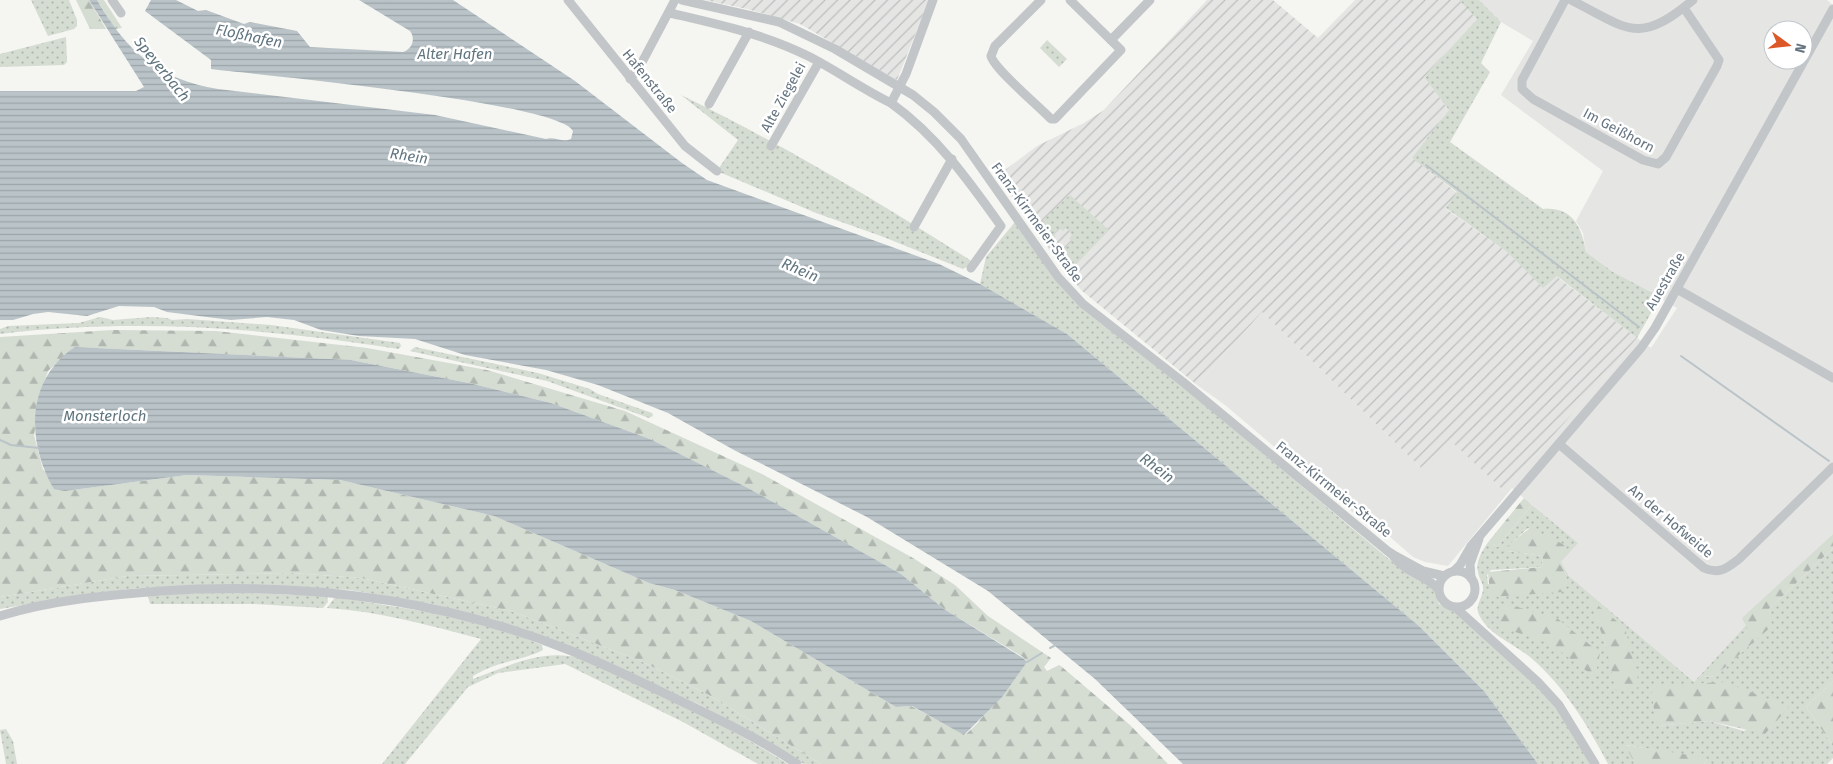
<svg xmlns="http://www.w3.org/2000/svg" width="1833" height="764" viewBox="0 0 1833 764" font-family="'Fira Sans',sans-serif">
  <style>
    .built { fill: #e5e6e4; fill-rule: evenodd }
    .industrial { fill: url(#industrial-furrows) }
    .green { fill: url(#green-dots); fill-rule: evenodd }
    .forest { fill: url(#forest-firs); fill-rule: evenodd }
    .water { fill: url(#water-rules) }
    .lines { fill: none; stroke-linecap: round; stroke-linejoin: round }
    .stream { stroke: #bac4c8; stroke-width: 2 }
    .minor { stroke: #c3c6c9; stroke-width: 9 }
    .labels { text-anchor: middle; stroke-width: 5; stroke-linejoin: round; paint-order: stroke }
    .street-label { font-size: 14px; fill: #657481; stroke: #fff }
    .water-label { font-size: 15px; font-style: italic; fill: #60757f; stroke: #fff }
  </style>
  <defs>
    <pattern id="industrial-furrows" width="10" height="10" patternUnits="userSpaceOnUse" patternTransform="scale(1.25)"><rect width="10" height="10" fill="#e5e6e4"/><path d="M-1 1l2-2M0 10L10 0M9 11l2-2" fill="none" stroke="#bdbfbe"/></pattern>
    <pattern id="green-dots" width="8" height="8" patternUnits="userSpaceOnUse" patternTransform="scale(1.25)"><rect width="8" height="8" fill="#d5dcd2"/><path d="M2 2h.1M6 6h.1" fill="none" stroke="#b0b7b0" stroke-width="1.8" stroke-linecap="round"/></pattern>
    <pattern id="forest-firs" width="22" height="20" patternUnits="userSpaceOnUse" patternTransform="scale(1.25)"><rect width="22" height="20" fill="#d5dcd2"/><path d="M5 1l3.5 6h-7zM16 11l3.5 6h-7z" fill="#b0b7b0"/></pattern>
    <pattern id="water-rules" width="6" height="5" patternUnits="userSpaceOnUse" patternTransform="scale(1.25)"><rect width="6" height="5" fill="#bac4c8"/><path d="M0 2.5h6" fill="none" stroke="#9ba4a8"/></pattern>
  </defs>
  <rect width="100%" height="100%" fill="#f5f5f1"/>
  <path class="built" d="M1479 0H1827L1833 5V534L1743 618 1746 625 1694 682 1569 576 1561 562 1577 543 1512 488 1448 566 1425 562 1413 557 1381 529 1367 523 1337 500 1225 405 1197 385 1262 312 1421 468 1450 439 1504 491 1620 360 1637 338 1651 348 1677 308 1613 272 1586 252 1583 233 1576 221 1603 171 1501 95 1533 41 1501 22ZM1773 30H1803V60H1773Z"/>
  <g class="industrial">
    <polygon points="705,0 929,0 897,80 800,24 747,9"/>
    <polygon points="1207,0 1273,0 1318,38 1355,0 1459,0 1477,19 1424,77 1449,110 1413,158 1457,193 1446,209 1507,252 1543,287 1556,276 1637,338 1620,360 1504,491 1450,440 1421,468 1262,312 1197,385 1081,290 1053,255 997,176 1037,146 1084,123 1104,110"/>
  </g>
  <g class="green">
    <polygon points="31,0 69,0 77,20 77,26 74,29 48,36"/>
    <path d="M1459 0H1479L1501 22 1481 63 1490 72 1450 142 1543 209C1572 206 1582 227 1586 252L1613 272 1660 297 1637 338 1557 276 1543 288 1507 252 1446 208 1457 192 1412 158 1449 110 1424 77 1477 19Z"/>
    <polygon points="66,37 67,62 64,65 0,67 0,54"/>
    <polygon points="1047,40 1067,59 1059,67 1040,48"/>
    <path d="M681 95C780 143 877 201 970 260L972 264 963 269 881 236 816 213 717 171 738 140Z"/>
    <path d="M1070 195 1109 230 1068 273 1034 228ZM1060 228 1063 231 1066 228 1072 235 1069 238 1072 241 1061 251 1052 240 1056 237 1054 234Z"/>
    <polygon points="1015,222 1054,279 1082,309 1182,386 1396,565 1433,587 1439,604 1458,614 1511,659 1555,705 1592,764 1538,764 1484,691 1419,626 1067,334 980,284 986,257"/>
    <path d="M100 317 113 320 151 317 167 318 172 320 187 319 271 325 400 343 401 346 399 349C267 328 134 318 0 334V329L8 326 79 323Z"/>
    <polygon points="415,347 538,373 590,389 598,394 652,413 653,416 649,418 547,381 410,351"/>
    <path d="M1532 505 1578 543 1561 562 1569 576 1694 682 1746 625 1749 629 1703 677 1715 676 1771 626 1769 609 1833 548V681L1806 707 1833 746V758L1827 764H1704L1708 759 1626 745 1635 764H1608C1587 724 1564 686 1530 657 1513 643 1486 634 1478 612 1476 605 1482 598 1483 590 1484 584 1479 579 1478 572 1475 562 1483 549 1489 541L1497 547ZM1528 528 1566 551 1560 564 1567 576 1488 584 1487 575 1491 570 1542 567 1543 556 1507 551 1506 548ZM1590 599 1640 687 1606 646ZM1789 707 1744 731 1709 721 1656 726Z"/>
    <polygon points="293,573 361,578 511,611 643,662 709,695 821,764 804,764 741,726 696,703 545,637 495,620 432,604 350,590 242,585 139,588 95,593 0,609 0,597 127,576"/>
    <polygon points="200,593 247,593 327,596 328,602 323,608 255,604 150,604 148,596"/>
    <path d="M335 597 434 613 500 629 542 645 543 650C519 662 499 660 473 676V679C503 668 535 652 568 656 586 657 607 671 624 678 680 704 737 731 788 764H758L683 722 565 664 498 673 468 687 405 764H382L481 639C431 626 379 611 327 608Z"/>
    <polygon points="6,729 13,741 17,764 6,764 0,730"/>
  </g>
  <g class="forest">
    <polygon points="76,0 89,0 106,29 90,29"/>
    <polygon points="97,0 104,0 122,28 115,29"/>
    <path d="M112 330 216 331 367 348 487 370 625 411 762 474 913 558 955 585 988 616 1051 658 1044 667 1047 671 1059 665 1062 667 1130 725 1168 764H821L709 695 643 662 511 611 361 578 293 573 127 576 0 597V337ZM75 347 351 360 469 383 551 403 650 439 748 488 901 574 944 609 1023 657 1027 662 976 725 965 735 911 706 896 707 751 621 675 590 649 583 494 516 340 480 187 475 65 491 43 470 34 435 42 389 48 371Z"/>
    <polygon points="1524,498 1532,505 1497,547 1489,541"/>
    <polygon points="1531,527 1566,546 1567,551 1560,564 1567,576 1562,592 1493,597 1490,595 1488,572 1542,567 1543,556 1507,551 1505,548"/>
    <polygon points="1833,534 1833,548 1769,609 1772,626 1715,676 1702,677 1748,630 1742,618"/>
    <polygon points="1589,598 1625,628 1640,687 1616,691 1606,646"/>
    <polygon points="1504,603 1558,619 1600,653 1596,673 1592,675 1549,643 1497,626"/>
    <polygon points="1833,681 1833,746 1806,707"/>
    <polygon points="1725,682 1789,707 1765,734 1709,721 1656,726 1651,686"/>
    <polygon points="1625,745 1709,758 1704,764 1635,764"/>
  </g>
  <g class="water">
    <path d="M89 0H97C127 52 158 79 218 89L435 115 546 139C554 136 562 143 571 139L573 131C558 102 260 75 211 69V60L145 11 151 0H176L198 11 206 10 244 24 250 22 297 31 310 47 403 52C412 49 416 39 410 31L359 0H453L575 81 682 163 707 180 939 264 980 284 1067 334 1419 626 1484 691 1538 764H1183L1095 679 988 591 867 517 734 450 668 413 598 385 546 370 465 355 415 339 359 336 321 330 294 320 267 317 231 320 167 312 154 307 119 306 87 316 48 312 33 314 13 320H0V91H136L144 87Z"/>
    <path d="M75 347 351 360 469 383 551 403 650 439 748 488 901 574 944 609 1023 658 1027 662 1002 697 964 735 912 706 896 707 751 621 675 590 649 583 494 516 340 480 187 475 65 491 54 489C26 442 26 379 75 347Z"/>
  </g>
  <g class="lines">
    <g class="stream">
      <polyline points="1426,165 1639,327"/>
      <polyline points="1681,356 1829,461"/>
      <polyline points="0,440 11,445 39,448"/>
      <polyline points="1050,648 1054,646"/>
      <polyline points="1027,662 1042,653"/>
    </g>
    <g class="minor">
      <polyline points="112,0 121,13"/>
      <polyline points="568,0 685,146 717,171"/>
      <polyline points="682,0 779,22 835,49 913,95 934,112 961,139 1058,277 1083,304 1183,382 1390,553 1423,571 1444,576"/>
      <path d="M933 0 906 74 891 103C937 136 969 181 1001 226L971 268"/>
      <path d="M1041 0 995 46 991 56C994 69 1040 107 1051 119H1055L1121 50 1070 0"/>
      <polyline points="1565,0 1522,80 1522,89 1533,99 1643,160 1658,164 1666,157 1717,66 1719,60 1684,8"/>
      <path d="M1571 0C1628 29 1638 46 1693 0"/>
      <path d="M670 13C717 24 764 34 808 56 836 70 862 89 891 103"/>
      <polyline points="1111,40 1150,0"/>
      <polyline points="630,79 640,66 675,0"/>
      <polyline points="709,104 749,32"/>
      <polyline points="771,146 819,62"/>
      <polyline points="914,227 952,159"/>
      <polyline points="1677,289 1833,378"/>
      <path d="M1559 444 1704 568C1719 575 1727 568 1739 559L1833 467"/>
      <path d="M1391 553C1406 575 1426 574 1438 589"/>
      <circle cx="1457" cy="589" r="18"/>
      <polyline points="1454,571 1460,565 1471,546 1641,348 1655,328 1833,9"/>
      <polyline points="1471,578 1470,564 1479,539"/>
      <polyline points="1456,608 1538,682 1559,705 1595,764"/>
      <path d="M0 616C51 600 108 595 161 591 300 582 439 598 569 650 602 663 635 679 668 695 712 716 757 737 797 764"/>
    </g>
  </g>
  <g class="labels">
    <g class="street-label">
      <text transform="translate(650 81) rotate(51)" y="5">Hafenstraße</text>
      <text transform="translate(783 97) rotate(-61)" y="5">Alte Ziegelei</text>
      <text transform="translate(1619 130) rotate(28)" y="5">Im Geißhorn</text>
      <text transform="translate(1037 222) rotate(54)" y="5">Franz-Kirrmeier-Straße</text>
      <text transform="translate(1665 281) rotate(-60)" y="5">Auestraße</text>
      <text transform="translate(1334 489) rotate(39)" y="5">Franz-Kirrmeier-Straße</text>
      <text transform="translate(1671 521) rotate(40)" y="5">An der Hofweide</text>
    </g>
    <g class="water-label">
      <text transform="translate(249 36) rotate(12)" y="5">Floßhafen</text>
      <text x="455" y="59">Alter Hafen</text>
      <text transform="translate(162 69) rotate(51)" y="5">Speyerbach</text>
      <text transform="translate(409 156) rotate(9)" y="5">Rhein</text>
      <text transform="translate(800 270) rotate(23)" y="5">Rhein</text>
      <text x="105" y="421">Monsterloch</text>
      <text transform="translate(1157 468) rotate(37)" y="5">Rhein</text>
    </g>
  </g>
  <g transform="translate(1788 45) rotate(105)"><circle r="24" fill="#ffffff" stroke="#c1c7cd"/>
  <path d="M0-4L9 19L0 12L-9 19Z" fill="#dd5828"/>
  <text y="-8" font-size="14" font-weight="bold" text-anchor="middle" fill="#657481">N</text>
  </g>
</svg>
